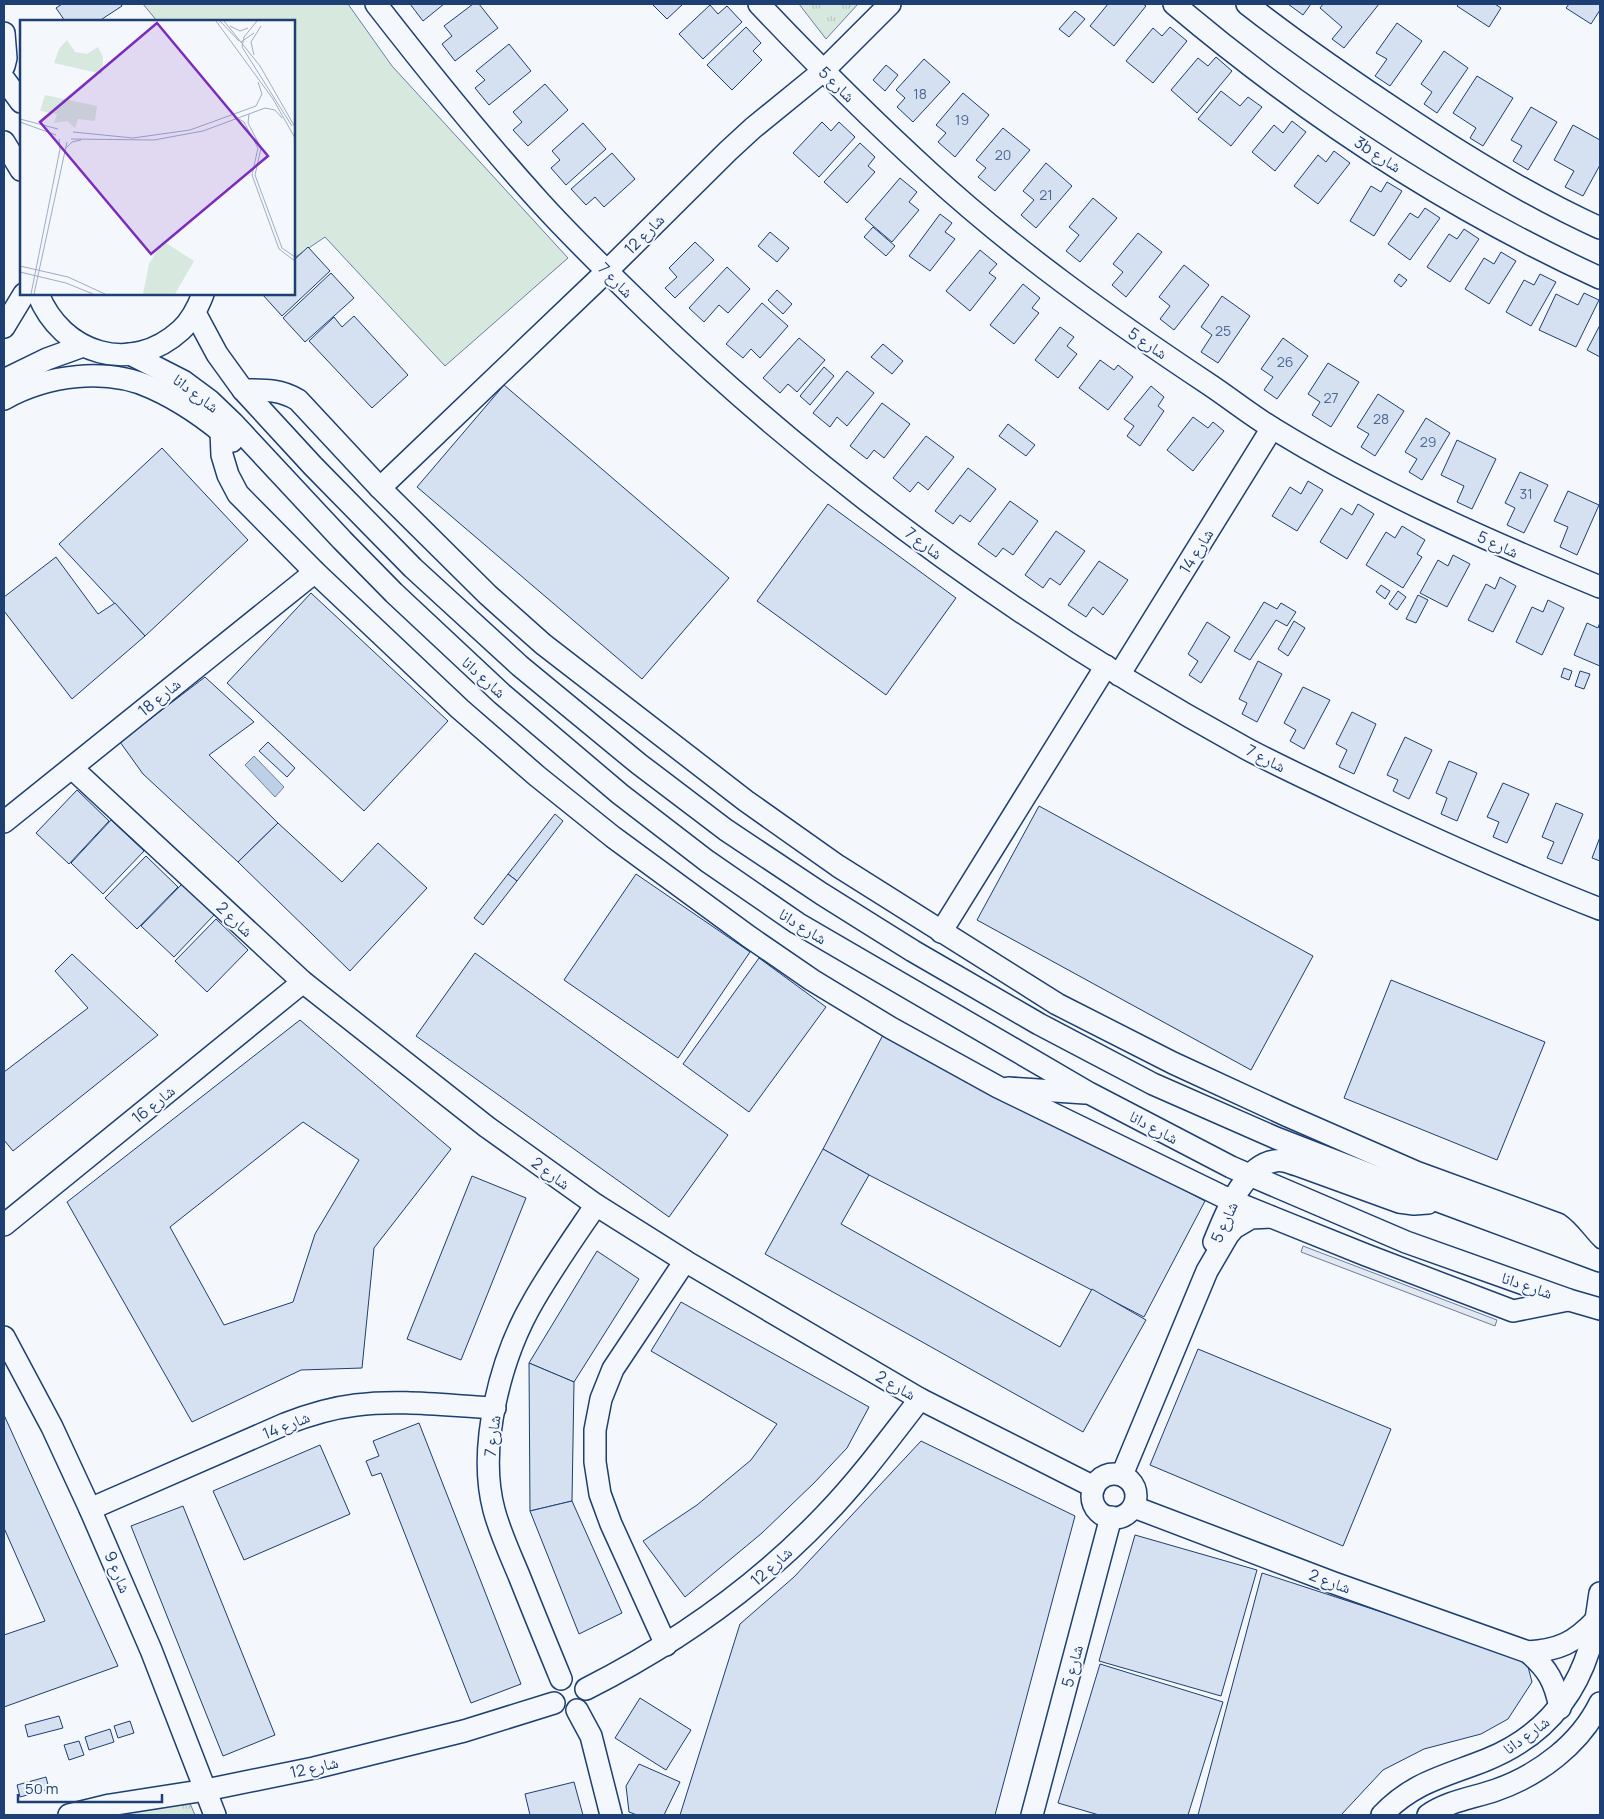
<svg xmlns="http://www.w3.org/2000/svg" width="1604" height="1819" viewBox="0 0 1604 1819" font-family="Manrope,'Noto Naskh Arabic',sans-serif">
  <style>
    .grass { fill: #d7e8df; stroke: #687fa3 }
    .park { fill: url(#park-tufts); stroke: #687fa3 }
    .parking { fill: #e3e8f0; stroke: #687fa3 }
    .water { fill: #bed0e5; stroke: #687fa3 }
    .building { fill: #d5e0f0; stroke: #1d3f73; fill-rule: evenodd }
    .lines { fill: none; stroke-linecap: round; stroke-linejoin: round }
    .minor-casing { stroke: #1d3f73; stroke-width: 24 }
    .minor { stroke: #f4f7fb; stroke-width: 21 }
    .labels { text-anchor: middle; stroke-width: 4; stroke-linejoin: round; paint-order: stroke }
    .number-label { font-size: 14px; fill: #4b6792 }
    .street-label { font-size: 16px; fill: #1d3f73; stroke: #f4f7fb }
    .inset-road { fill: none; stroke: #9eadc5; stroke-width: 1 }
    .view { fill: #7b2cbf; fill-opacity: 0.15; stroke: #7b2cbf; stroke-width: 2.5 }
    .inset-edge { fill: none; stroke: #1d3f73; stroke-width: 2.5 }
  </style>
  <defs>
    <pattern id="park-tufts" width="24" height="20" patternUnits="userSpaceOnUse" patternTransform="scale(1.25)"><rect width="24" height="20" fill="#d7e8df"/><path d="M3 7l-1-3M5 7V3M7 7l1-3M15 17l-1-3M17 17v-4M19 17l1-3" fill="none" stroke="#b8c8c3"/></pattern>
  </defs>
  <rect width="100%" height="100%" fill="#f4f7fb"/>
  <polygon class="grass" points="143,4 348,4 392,66 568,258 445,366 325,237 294,258 294,21 157,21"/>
  <g class="park">
    <polygon points="799,4 858,4 826,39"/>
    <polygon points="185,1792 195,1815 105,1815"/>
  </g>
  <polygon class="parking" points="1303,1246 1497,1320 1495,1326 1301,1252"/>
  <polygon class="water" points="254,756 284,787 275,797 245,765"/>
  <g class="building">
    <polygon points="62,4 121,4 122,6 99,21 65,21 56,8"/>
    <polygon points="410,4 444,4 423,21"/>
    <polygon points="473,4 479,4 498,28 455,61 442,44 452,36 444,26"/>
    <polygon points="652,4 683,4 667,19"/>
    <polygon points="1108,4 1143,4 1146,6 1114,46 1090,26"/>
    <polygon points="1288,4 1311,4 1303,15"/>
    <polygon points="1323,4 1379,4 1344,48 1332,39 1342,27 1320,8"/>
    <polygon points="1459,4 1495,4 1501,8 1489,27 1457,6"/>
    <polygon points="1569,4 1600,4 1600,10 1591,24 1566,8"/>
    <polygon points="710,5 718,14 727,6 742,22 703,59 679,34"/>
    <polygon points="1075,11 1085,19 1069,37 1059,29"/>
    <polygon points="1397,23 1422,41 1390,86 1375,76 1387,59 1376,53"/>
    <polygon points="746,27 761,43 753,51 762,60 732,90 707,65"/>
    <polygon points="1170,27 1187,41 1153,83 1126,61 1153,28 1162,36"/>
    <polygon points="509,44 531,71 489,105 475,88 485,80 476,71"/>
    <polygon points="1444,51 1468,68 1437,113 1424,104 1432,92 1421,84"/>
    <polygon points="1216,57 1232,71 1197,113 1171,90 1198,58 1208,66"/>
    <polygon points="924,59 950,82 913,122 897,107 905,98 896,90"/>
    <polygon points="886,65 898,75 885,91 873,80"/>
    <polygon points="1477,76 1513,98 1483,146 1470,138 1476,128 1453,113"/>
    <polygon points="545,84 568,110 528,146 513,130 522,122 513,112"/>
    <polygon points="1221,91 1240,106 1248,97 1262,107 1231,146 1198,119"/>
    <polygon points="963,93 989,115 955,157 938,142 946,133 936,125"/>
    <polygon points="1531,107 1557,122 1528,170 1513,161 1522,146 1511,140"/>
    <polygon points="1292,121 1306,132 1275,171 1252,152 1274,125 1283,133"/>
    <polygon points="822,122 831,131 839,122 855,137 819,177 793,153"/>
    <polygon points="583,123 606,149 566,185 551,168 560,160 552,151"/>
    <polygon points="1573,125 1600,140 1600,165 1583,196 1565,187 1574,171 1554,160"/>
    <polygon points="1003,128 1030,150 995,191 978,177 986,168 976,160"/>
    <polygon points="860,143 875,157 868,166 875,172 847,203 824,182"/>
    <polygon points="1334,151 1350,163 1318,204 1294,186 1318,155 1326,162"/>
    <polygon points="612,153 635,179 604,207 595,197 586,205 571,189"/>
    <polygon points="1046,163 1072,186 1036,228 1021,215 1034,200 1023,191"/>
    <polygon points="900,178 917,192 909,202 919,210 892,242 865,219"/>
    <polygon points="1387,182 1402,191 1374,236 1350,221 1371,186 1381,192"/>
    <polygon points="1093,198 1117,218 1080,262 1066,251 1079,235 1069,227"/>
    <polygon points="1425,208 1440,218 1410,260 1388,244 1410,213 1418,218"/>
    <polygon points="940,214 952,223 945,232 955,239 930,271 909,256"/>
    <polygon points="873,227 895,246 886,256 864,237"/>
    <polygon points="1464,229 1479,239 1450,282 1427,267 1449,234 1457,239"/>
    <polygon points="770,232 789,248 777,262 758,246"/>
    <polygon points="1138,233 1162,252 1126,297 1112,285 1123,272 1113,264"/>
    <polygon points="695,242 714,260 675,298 665,288 677,277 669,268"/>
    <polygon points="308,247 330,271 282,316 262,294 294,294 294,260"/>
    <polygon points="980,250 997,264 989,273 996,278 970,311 946,291"/>
    <polygon points="1501,252 1516,261 1489,304 1465,289 1484,258 1494,264"/>
    <polygon points="1184,265 1209,285 1174,330 1160,319 1170,306 1159,297"/>
    <polygon points="727,267 750,289 728,313 719,305 704,322 689,308"/>
    <polygon points="331,273 354,298 305,342 283,318"/>
    <polygon points="1399,274 1407,280 1401,287 1394,281"/>
    <polygon points="1540,274 1556,282 1531,326 1506,312 1524,280 1534,285"/>
    <polygon points="1023,284 1040,298 1032,308 1039,313 1014,344 990,325"/>
    <polygon points="777,290 792,304 783,314 768,300"/>
    <polygon points="1584,293 1599,300 1576,347 1539,330 1556,294 1578,305"/>
    <polygon points="1222,296 1250,316 1218,363 1201,352 1212,335 1201,327"/>
    <polygon points="762,303 788,326 760,358 751,349 743,358 726,344"/>
    <polygon points="354,316 408,375 372,408 309,341 334,317 342,327"/>
    <polygon points="1600,325 1600,357 1587,350"/>
    <polygon points="1060,327 1074,337 1067,346 1077,354 1058,378 1035,360"/>
    <polygon points="799,338 825,360 797,392 788,384 780,393 763,378"/>
    <polygon points="1283,338 1308,356 1277,399 1264,390 1273,377 1261,369"/>
    <polygon points="883,344 903,361 892,374 871,357"/>
    <polygon points="1100,360 1114,370 1118,365 1133,377 1108,410 1079,388"/>
    <polygon points="1328,363 1359,382 1331,427 1312,415 1320,402 1308,394"/>
    <polygon points="824,367 834,376 810,405 800,396"/>
    <polygon points="847,371 874,393 847,426 837,417 830,427 813,413"/>
    <polygon points="504,385 729,578 642,679 417,487"/>
    <polygon points="1151,386 1164,397 1158,406 1164,411 1140,446 1127,436 1134,426 1124,419"/>
    <polygon points="1378,394 1404,411 1375,456 1361,447 1369,434 1357,427"/>
    <polygon points="882,403 910,424 884,458 874,450 867,459 850,446"/>
    <polygon points="1193,417 1208,428 1213,422 1224,431 1193,471 1167,450"/>
    <polygon points="1426,418 1450,433 1422,480 1409,472 1417,459 1405,452"/>
    <polygon points="1008,424 1035,445 1026,456 999,436"/>
    <polygon points="926,436 954,457 928,490 918,482 910,492 893,478"/>
    <polygon points="1457,440 1496,459 1472,509 1457,502 1464,486 1441,475"/>
    <polygon points="162,448 248,540 145,636 59,544"/>
    <polygon points="968,468 996,489 970,522 960,515 953,524 935,511"/>
    <polygon points="1520,472 1548,485 1524,533 1507,525 1515,508 1505,503"/>
    <polygon points="1308,481 1323,490 1297,531 1272,516 1290,487 1301,494"/>
    <polygon points="1568,491 1599,505 1577,555 1560,547 1568,527 1554,521"/>
    <polygon points="1010,501 1038,521 1013,555 1003,548 996,557 978,544"/>
    <polygon points="828,504 956,598 886,695 757,601"/>
    <polygon points="1358,504 1374,514 1347,559 1320,542 1341,508 1352,515"/>
    <polygon points="1402,526 1425,540 1417,554 1422,557 1403,588 1366,565 1386,532 1395,538"/>
    <polygon points="1056,531 1085,551 1060,585 1050,578 1043,588 1025,575"/>
    <polygon points="1453,555 1470,564 1447,607 1420,593 1438,560 1448,566"/>
    <polygon points="56,557 98,614 115,603 145,636 72,699 4,611 4,597"/>
    <polygon points="1099,561 1128,580 1103,615 1093,607 1086,617 1068,605"/>
    <polygon points="1500,577 1516,586 1493,632 1468,620 1486,584 1495,589"/>
    <polygon points="1381,585 1390,591 1385,599 1376,592"/>
    <polygon points="1398,591 1406,597 1397,610 1389,604"/>
    <polygon points="311,593 448,721 364,811 227,683"/>
    <polygon points="1418,595 1428,600 1416,623 1406,619"/>
    <polygon points="1548,600 1564,608 1542,655 1516,642 1532,607 1543,612"/>
    <polygon points="1264,602 1277,609 1281,603 1296,612 1287,626 1276,620 1250,660 1234,651"/>
    <polygon points="1294,621 1305,628 1288,656 1278,649"/>
    <polygon points="1207,622 1230,637 1201,683 1189,675 1198,661 1188,654"/>
    <polygon points="1600,622 1600,666 1574,655 1587,623 1598,628"/>
    <polygon points="1258,661 1282,674 1257,722 1242,714 1247,703 1239,699"/>
    <polygon points="1564,668 1572,671 1569,680 1561,677"/>
    <polygon points="1580,671 1590,674 1584,689 1575,686"/>
    <polygon points="205,677 254,722 209,755 278,823 238,862 143,774 120,742"/>
    <polygon points="1303,687 1330,700 1304,749 1290,741 1296,730 1284,723"/>
    <polygon points="1352,712 1376,724 1354,774 1339,767 1347,750 1336,744"/>
    <polygon points="1405,737 1432,750 1409,799 1393,791 1398,780 1387,775"/>
    <polygon points="268,742 295,768 287,777 259,751"/>
    <polygon points="1449,761 1477,773 1457,821 1441,814 1447,798 1436,793"/>
    <polygon points="1503,783 1529,794 1507,843 1493,837 1499,822 1487,817"/>
    <polygon points="77,790 109,821 69,864 36,833"/>
    <polygon points="1556,803 1583,814 1562,864 1547,858 1554,842 1542,837"/>
    <polygon points="1039,806 1313,956 1251,1070 977,920"/>
    <polygon points="555,814 563,821 517,881 508,874"/>
    <polygon points="111,820 144,851 103,894 71,863"/>
    <polygon points="278,823 342,882 378,843 427,888 350,971 238,862"/>
    <polygon points="1600,837 1600,861 1592,858"/>
    <polygon points="146,856 178,887 137,929 105,898"/>
    <polygon points="508,874 517,881 483,925 474,918"/>
    <polygon points="636,874 750,952 678,1058 564,980"/>
    <polygon points="182,884 214,915 174,957 141,926"/>
    <polygon points="216,919 248,950 207,992 175,961"/>
    <polygon points="475,953 728,1135 669,1217 416,1036"/>
    <polygon points="72,954 158,1035 13,1151 4,1140 4,1072 88,1008 55,971"/>
    <polygon points="759,958 826,1007 749,1112 683,1064"/>
    <polygon points="1391,980 1545,1042 1497,1160 1344,1098"/>
    <path d="M300 1020 451 1149 374 1248 362 1368 301 1370 192 1422 67 1202ZM303 1122 359 1160 315 1234 293 1302 224 1325 170 1227Z"/>
    <polygon points="884,1033 1205,1201 1144,1317 869,1175 823,1149"/>
    <polygon points="823,1149 869,1175 841,1224 1060,1347 1092,1289 1146,1320 1083,1432 765,1254"/>
    <polygon points="472,1176 526,1198 461,1360 407,1339"/>
    <polygon points="597,1251 639,1279 574,1382 529,1363"/>
    <polygon points="681,1302 869,1407 847,1448 814,1483 762,1533 685,1597 643,1541 697,1505 751,1460 777,1424 651,1351"/>
    <polygon points="1198,1349 1391,1429 1343,1546 1150,1465"/>
    <polygon points="529,1363 574,1382 572,1501 530,1511"/>
    <polygon points="4,1415 118,1666 4,1707 4,1635 45,1621 4,1528"/>
    <polygon points="419,1423 521,1684 471,1703 381,1473 372,1476 366,1461 379,1456 373,1441"/>
    <polygon points="921,1441 1075,1516 995,1815 680,1815 740,1624 794,1577"/>
    <polygon points="320,1445 350,1514 244,1560 213,1491"/>
    <polygon points="572,1501 622,1613 579,1634 530,1511"/>
    <polygon points="183,1506 275,1735 223,1756 131,1526"/>
    <polygon points="1135,1535 1257,1570 1221,1696 1099,1661"/>
    <polygon points="1262,1573 1526,1659 1532,1682 1508,1719 1481,1734 1424,1749 1383,1770 1341,1815 1198,1815"/>
    <polygon points="1100,1664 1223,1702 1188,1815 1099,1815 1058,1803"/>
    <polygon points="640,1698 691,1730 666,1770 615,1738"/>
    <polygon points="59,1716 63,1728 28,1737 25,1725"/>
    <polygon points="130,1721 134,1733 118,1738 114,1726"/>
    <polygon points="110,1729 114,1742 89,1750 85,1737"/>
    <polygon points="79,1741 84,1755 69,1760 64,1745"/>
    <polygon points="639,1764 680,1782 664,1815 637,1815 629,1812 626,1786"/>
    <polygon points="46,1777 49,1789 20,1797 17,1785"/>
    <polygon points="574,1782 583,1815 530,1815 525,1794"/>
  </g>
  <g class="lines">
    <defs>
      <g id="minor">
        <path d="M376 4C428 71 482 138 539 201 575 241 615 279 654 317 831 487 1032 631 1247 749 1279 766 1312 781 1345 797 1429 837 1513 875 1600 909"/>
        <path d="M759 4C814 62 870 118 929 172 1015 251 1112 320 1210 385 1231 399 1252 416 1274 429 1377 492 1488 541 1600 587"/>
        <path d="M1174 4C1303 113 1447 208 1600 278"/>
        <path d="M1247 4C1297 43 1349 79 1402 114 1465 156 1531 197 1600 228"/>
        <polyline points="4,33 6,58 4,66"/>
        <polyline points="4,79 21,102"/>
        <polyline points="4,142 21,170"/>
        <path d="M38 294C62 354 131 376 181 330 192 320 198 307 203 294"/>
        <polyline points="195,313 217,354 243,390 313,466 413,568 520,666 639,764 726,830 822,894 913,951 1039,1024 1153,1084 1276,1138 1441,1202 1600,1261"/>
        <polyline points="4,327 24,294"/>
        <polyline points="130,354 183,381 210,401 233,423 342,540 394,593 502,694 620,794 707,861 797,923 1089,1093 1231,1167 1406,1242 1569,1300 1600,1309"/>
        <polyline points="4,380 47,359 83,346"/>
        <path d="M243 390C263 390 280 389 298 400L380 488 488 595 543 644 746 801 838 866 1057 1004 1173 1063 1288 1116 1416 1172 1558 1224C1570 1232 1577 1245 1588 1255"/>
        <path d="M4 399C47 375 106 367 152 388 181 401 208 420 232 441"/>
        <polyline points="221,432 222,455 228,475 238,494 315,572 460,709 537,776 613,837 748,936 812,980 891,1028 998,1087 1232,1201 1366,1255 1513,1311 1568,1300"/>
        <polyline points="380,488 607,271 728,151 753,128 823,71 890,4"/>
        <polyline points="1119,675 1272,428"/>
        <polyline points="72,768 303,982 487,1127 596,1205 685,1261 920,1399 1094,1487"/>
        <polyline points="4,822 315,572"/>
        <polyline points="941,932 1106,666"/>
        <polyline points="1008,1088 1085,1093"/>
        <polyline points="4,1225 303,982"/>
        <path d="M1214 1242C1225 1216 1243 1165 1275 1161 1283 1159 1290 1163 1297 1165L1399 1202 1414 1204 1428 1203"/>
        <polyline points="4,1337 52,1427 90,1509 151,1650 215,1815"/>
        <circle cx="1114" cy="1496" r="22"/>
        <polyline points="1122,1475 1207,1271 1228,1235 1234,1228 1251,1218 1271,1217"/>
        <path d="M1134 1507 1334 1583 1528 1652C1548 1669 1555 1682 1560 1708"/>
        <path d="M90 1509 285 1424C308 1415 331 1408 356 1405 400 1399 450 1406 495 1408"/>
        <polyline points="666,1645 611,1524 600,1494 595,1462 595,1430 601,1399 613,1369 685,1261"/>
        <path d="M1528 1652C1559 1650 1574 1643 1596 1620"/>
        <path d="M561 1679C547 1645 533 1611 520 1578 511 1556 500 1533 494 1510 477 1446 501 1356 534 1300 553 1267 575 1236 596 1205"/>
        <path d="M586 1689C675 1644 755 1588 824 1516 859 1480 889 1439 920 1399"/>
        <polyline points="577,1710 591,1736 611,1815"/>
        <polyline points="69,1815 110,1805 206,1790 314,1768 464,1731 554,1703"/>
        <polyline points="1032,1815 1111,1517"/>
        <path d="M1382 1815C1413 1782 1446 1776 1486 1760 1538 1739 1572 1703 1589 1650 1595 1632 1597 1612 1600 1593"/>
        <path d="M1428 1815C1448 1801 1473 1798 1496 1790 1539 1775 1580 1744 1600 1703"/>
      </g>
    </defs>
    <use href="#minor" class="minor-casing"/>
    <use href="#minor" class="minor"/>
  </g>
  <g class="labels">
    <g class="number-label">
      <text x="920" y="99">18</text>
      <text x="962" y="125">19</text>
      <text x="1003" y="160">20</text>
      <text x="1046" y="200">21</text>
      <text x="1223" y="336">25</text>
      <text x="1285" y="367">26</text>
      <text x="1331" y="403">27</text>
      <text x="1381" y="424">28</text>
      <text x="1428" y="447">29</text>
      <text x="1526" y="499">31</text>
    </g>
    <g class="street-label">
      <text transform="translate(837 84) rotate(44)" y="6">شارع 5</text>
      <text transform="translate(1378 154) rotate(33)" y="6">3b شارع</text>
      <text transform="translate(644 234) rotate(-45)" y="6">شارع 12</text>
      <text transform="translate(616 280) rotate(45)" y="6">شارع 7</text>
      <text transform="translate(1148 343) rotate(34)" y="6">شارع 5</text>
      <text transform="translate(196 393) rotate(37)" y="6">شارع دانا</text>
      <text transform="translate(924 543) rotate(37)" y="6">شارع 7</text>
      <text transform="translate(1498 544) rotate(24)" y="6">شارع 5</text>
      <text transform="translate(1196 551) rotate(-58)" y="6">شارع 14</text>
      <text transform="translate(484 677) rotate(42)" y="6">شارع دانا</text>
      <text transform="translate(159 697) rotate(-39)" y="6">شارع 18</text>
      <text transform="translate(1266 758) rotate(27)" y="6">شارع 7</text>
      <text transform="translate(235 919) rotate(43)" y="6">شارع 2</text>
      <text transform="translate(803 926) rotate(32)" y="6">شارع دانا</text>
      <text transform="translate(153 1104) rotate(-39)" y="6">شارع 16</text>
      <text transform="translate(1154 1127) rotate(28)" y="6">شارع دانا</text>
      <text transform="translate(551 1173) rotate(36)" y="6">شارع 2</text>
      <text transform="translate(1224 1222) rotate(-66)" y="6">شارع 5</text>
      <text transform="translate(1527 1285) rotate(19)" y="6">شارع دانا</text>
      <text transform="translate(896 1385) rotate(30)" y="6">شارع 2</text>
      <text transform="translate(286 1425) rotate(-22)" y="6">شارع 14</text>
      <text transform="translate(492 1436) rotate(-83)" y="6">شارع 7</text>
      <text transform="translate(771 1566) rotate(-42)" y="6">شارع 12</text>
      <text transform="translate(118 1572) rotate(67)" y="6">شارع 9</text>
      <text transform="translate(1330 1581) rotate(20)" y="6">شارع 2</text>
      <text transform="translate(1072 1666) rotate(-75)" y="6">شارع 5</text>
      <text transform="translate(1526 1735) rotate(-36)" y="6">شارع دانا</text>
      <text transform="translate(314 1767) rotate(-13)" y="6">شارع 12</text>
    </g>
  </g>
  <g transform="translate(20 20)">
    <rect width="275" height="275" fill="#f4f7fb"/>
    <path d="M25 75 77 86 75 101 58 99 55 108 47 101 34 103 37 94 20 91Z" fill="#d7e8df"/>
    <path d="M47 20 55 32 67 34 78 27 83 37 82 54 34 43 39 29ZM143 221 174 241 155 274H123L129 244Z" fill="#d7e8df"/>
    <path class="inset-road" d="M196 1 253 79 275 118M200 1 219 21M204 1 240 46 275 107M237 1 224 17 222 27 272 106M210 6 220 11 228 8M221 22 234 13M234 35 231 22 241 6M229 94 228 103 241 128 235 155 262 228 275 237M0 99 38 109M219 99 224 102 238 128 232 155 259 229 275 241M0 102 36 115M53 112 113 118 170 110 236 86 242 74 238 62M51 119 134 120 183 111 245 88 255 90 262 98M45 129 52 122 61 120M0 246 48 257 85 274M0 252 46 263 73 274M11 274 40 129 39 119M14 274 47 122"/>
    <path class="view" d="M137 3 248 136 131 234 20 102Z"/>
    <rect width="275" height="275" class="inset-edge"/>
  </g>
  <rect width="1604" height="1819" fill="none" stroke="#1d3f73" stroke-width="10"/>
  <path d="M18 1794v8h144v-8" fill="none" stroke="#1d3f73" stroke-width="2.5"/>
  <text x="25" y="1794" font-size="15" fill="#1d3f73" stroke="#f4f7fb" stroke-width="4" paint-order="stroke">50 m</text>
</svg>
